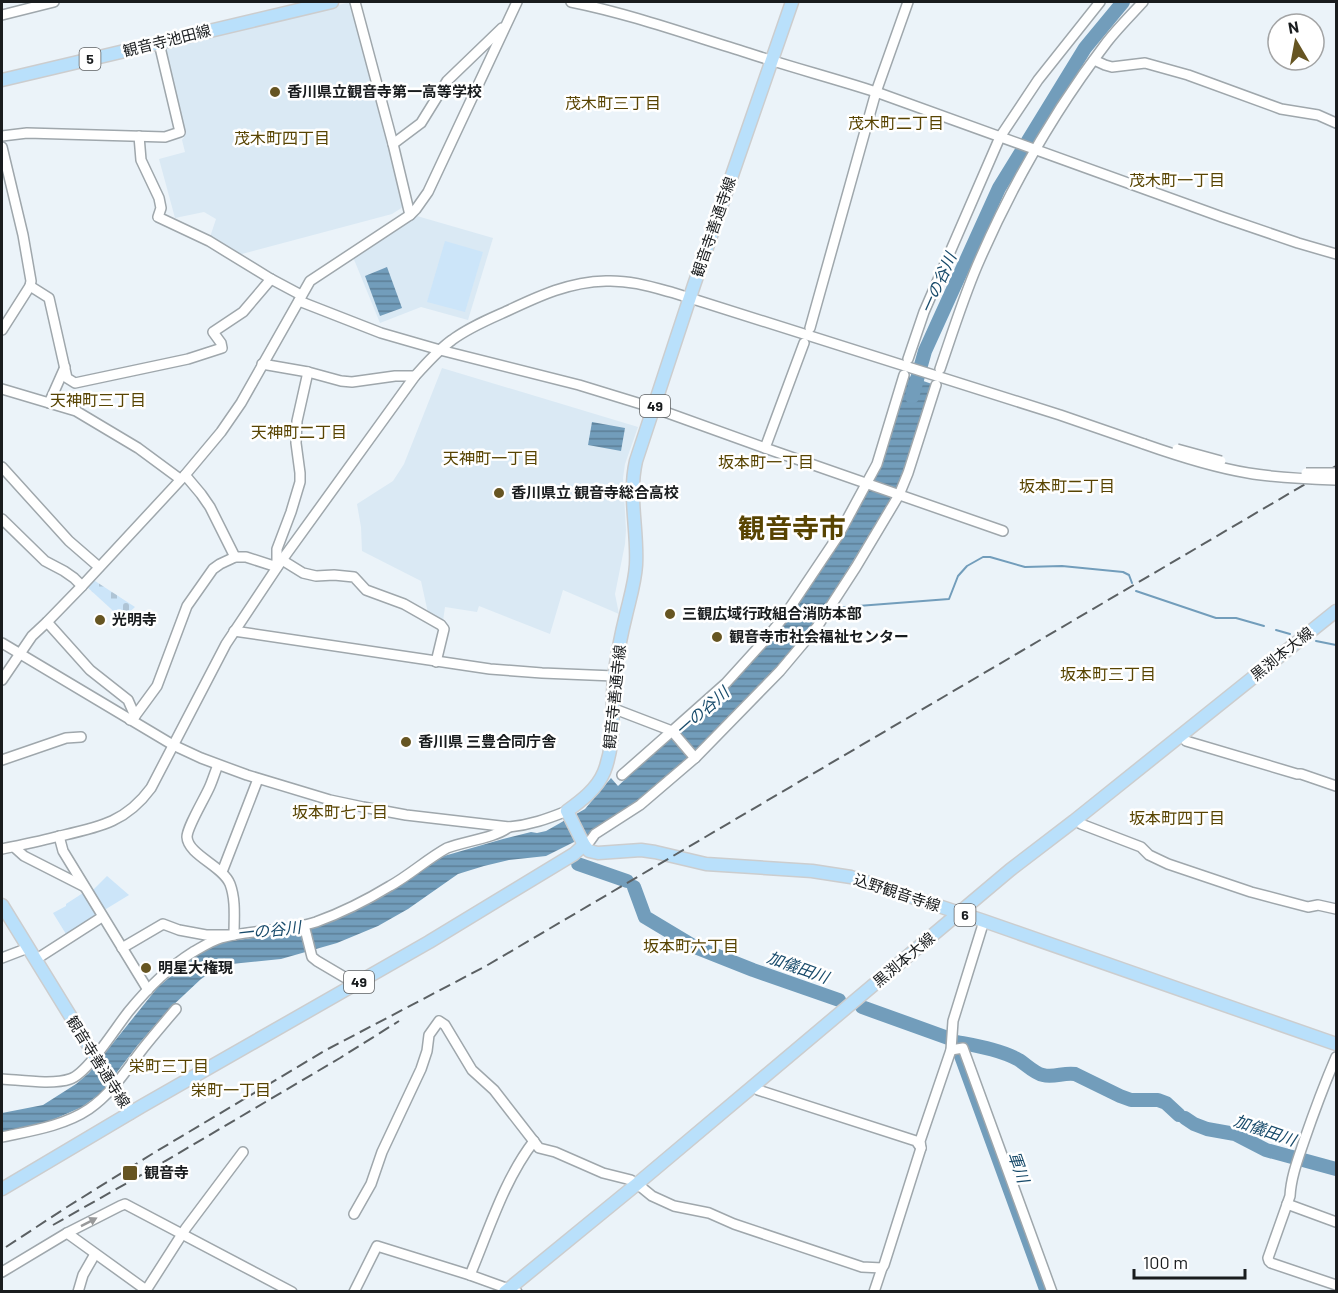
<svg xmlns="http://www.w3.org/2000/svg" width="1338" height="1293" viewBox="0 0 1338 1293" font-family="Barlow,'Noto Sans JP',sans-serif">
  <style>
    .built { fill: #dae9f4 }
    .grass { fill: #cce5f9 }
    .cemetery { fill: url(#cemetery-stones) }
    .water { fill: url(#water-rules) }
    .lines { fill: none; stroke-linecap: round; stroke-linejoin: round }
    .stream { stroke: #729dbb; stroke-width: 2 }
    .river { stroke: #729dbb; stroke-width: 14 }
    .minor-casing { stroke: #9fa7ac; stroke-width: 12 }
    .major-casing { stroke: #cccdce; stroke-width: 15 }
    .minor { stroke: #fff; stroke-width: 9 }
    .major { stroke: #b9e0fb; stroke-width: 12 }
    .rail { stroke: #5b6063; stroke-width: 2; stroke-dasharray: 12 6; stroke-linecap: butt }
    .minor-bridge-casing { stroke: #9fa7ac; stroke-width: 12; stroke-linecap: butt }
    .minor-bridge { stroke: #fff; stroke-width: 9 }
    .oneway { fill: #98999a }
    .poi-dot { fill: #652; stroke: #fff; stroke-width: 2 }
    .labels { text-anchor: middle; stroke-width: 5; stroke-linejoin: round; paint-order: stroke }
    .shield { fill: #fff; stroke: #5e6062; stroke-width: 1.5 }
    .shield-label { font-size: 14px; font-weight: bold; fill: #191c1e }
    .street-label { font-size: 15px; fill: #191c1e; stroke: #fff }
    .poi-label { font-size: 15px; font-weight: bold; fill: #191c1e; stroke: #fff; text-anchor: start }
    .neighbourhood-label { font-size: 16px; fill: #584402; stroke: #fff }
    .water-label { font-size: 16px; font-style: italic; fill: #184b6b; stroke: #fff }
    .town-label { font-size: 27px; font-weight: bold; fill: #584402; stroke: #fff }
  </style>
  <defs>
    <pattern id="cemetery-stones" width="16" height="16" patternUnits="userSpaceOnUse" patternTransform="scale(1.5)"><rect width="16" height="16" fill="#cce5f9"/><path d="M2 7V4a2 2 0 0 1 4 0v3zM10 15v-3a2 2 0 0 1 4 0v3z" fill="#afc4d5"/></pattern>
    <pattern id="water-rules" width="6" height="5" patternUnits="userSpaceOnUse" patternTransform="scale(1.5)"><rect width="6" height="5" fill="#729dbb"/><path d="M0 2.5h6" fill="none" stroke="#5d7f97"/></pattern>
  </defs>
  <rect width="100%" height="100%" fill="#ebf3f9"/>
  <g class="built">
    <polygon points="351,2 405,198 403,207 392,214 238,255 210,237 216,219 204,212 175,218 159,159 185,152 182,140 184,137 162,47"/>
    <polygon points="417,216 493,238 468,320 421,307 380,323 353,257"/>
    <polygon points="442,368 638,427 625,464 623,478 626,530 625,544 615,594 619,614 563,590 550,634 479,606 477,612 445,607 443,621 428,613 421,581 362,551 361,527 357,504 393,481 404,464"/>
  </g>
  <g class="grass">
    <polygon points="445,241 483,252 465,312 427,302"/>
    <polygon points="107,876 129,895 106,909 103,908 93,890"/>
    <polygon points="83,893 96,914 95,917 66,934 53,913 66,906 66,904"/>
  </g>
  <polygon class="cemetery" points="92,579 135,607 122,619 86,586"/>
  <g class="water">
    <polygon points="387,267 402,308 380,316 365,276"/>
    <polygon points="906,375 932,384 903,478 890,501 808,634 750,699 688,758 639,799 590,834 546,856 509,860 484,866 458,874 408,909 378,926 337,943 281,959 231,964 219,967 201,979 169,1009 137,1046 101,1093 82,1107 50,1121 2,1133 2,1113 43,1105 76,1084 89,1073 158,987 200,952 222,942 296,932 342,917 393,890 444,856 503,839 531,832 537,833 546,831 585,809 611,778 618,786 727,685 781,624 864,493"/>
    <polygon points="592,422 625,428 621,451 588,445"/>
  </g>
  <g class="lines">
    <g class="stream">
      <polyline points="1136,591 1216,618 1236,618 1264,626"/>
      <polyline points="832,608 949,599 958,576 967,566 983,557 990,557 1025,567 1062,566 1123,572 1129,575 1132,583"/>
      <polyline points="1276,630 1290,634"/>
      <polyline points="1316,641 1336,645"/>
    </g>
    <g class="river">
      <polyline points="912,397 925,351 999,188 1085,48 1123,2"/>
      <polyline points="578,864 627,881"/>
      <polyline points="634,887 645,917 695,947 753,970 839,1000"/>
      <polyline points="862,1007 948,1038"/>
      <path d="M957 1042C977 1046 1001 1050 1019 1060 1027 1065 1034 1073 1043 1075 1054 1078 1064 1072 1075 1074L1120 1096 1131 1100H1158L1166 1103 1179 1115"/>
      <polyline points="960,1053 1047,1292"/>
      <polyline points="1185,1118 1194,1124 1207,1129 1235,1134 1266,1150 1336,1169"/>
    </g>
    <defs>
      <g id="minor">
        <polyline points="355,2 393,144 410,215"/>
        <path d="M571 2C631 14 689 35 748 53 790 67 833 78 876 92L1222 217 1298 243 1336 254"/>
        <polyline points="2,15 54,2"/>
        <polyline points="1094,60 1105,65 1112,67 1145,63 1188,75 1281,109 1318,115 1336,123"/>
        <polyline points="2,136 27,133 165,137 180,132 159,43"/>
        <polyline points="139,136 141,160 159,198 161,208 158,217 209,241 271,279 301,295"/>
        <polyline points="393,144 421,123 447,81 502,28"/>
        <polyline points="2,147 23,235 31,281 30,286 2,330"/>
        <polyline points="30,286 49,298 67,378 75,383 188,359 222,348 221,343 213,332 243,312 271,279"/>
        <polyline points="299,301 381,333 440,350 579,385 654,408 765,448"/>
        <polyline points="810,328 876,92 908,2"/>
        <polyline points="804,343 765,448 1003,531"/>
        <polyline points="908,359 924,312 1000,137 1038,80 1100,2"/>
        <polyline points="262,364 308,372 341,381 352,382 395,376 415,376"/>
        <path d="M940 369C952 334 963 299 977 266 1011 187 1054 111 1107 42 1118 28 1131 15 1143 2"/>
        <polyline points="2,389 76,411 138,448 180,479"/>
        <polyline points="49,403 65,367"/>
        <polyline points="2,467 69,541 99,567"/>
        <polyline points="185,475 201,494 210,507 235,557"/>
        <polyline points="2,519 45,561 64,571 74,578 82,586"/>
        <polyline points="282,560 303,573 316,576 334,575 354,577 366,590 404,604 441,625 444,629 436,662"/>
        <polyline points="47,622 90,670 128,700 135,716"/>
        <polyline points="234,631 490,669 542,673 614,676"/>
        <path d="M2 643 173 745 201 758 247 775 330 800 363 807 406 815 509 827C530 825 547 819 567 811"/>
        <polyline points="2,680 32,636 47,622 82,586 185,475 221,432 241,403 310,281 410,215 416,209 428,192 517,2"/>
        <polyline points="612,708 672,731 726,683 765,640 783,618 838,536 877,464 904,375"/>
        <polyline points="130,720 135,716 157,686 187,606 213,569 220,564 235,557 246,557 277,567 277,549 291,512 300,482 300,473 296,443 297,421 308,372"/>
        <polyline points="1186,741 1297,774 1301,774 1336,786"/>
        <polyline points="2,760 66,738 81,737"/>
        <polyline points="622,775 672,731 695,758"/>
        <polyline points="1081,824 1141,847 1149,855 1168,864 1251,892 1308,907 1318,905 1336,909"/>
        <polyline points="59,836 63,851 148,990"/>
        <polyline points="584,845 590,841 595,834 640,805 695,758 780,671 817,627 856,567 899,495 908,473 936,385"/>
        <polyline points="14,847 24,856 83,886"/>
        <path d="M2 849C21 845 41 841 60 836 100 827 126 822 151 788L226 644 282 560 415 376C427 363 438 350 452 340 468 328 487 320 505 312 539 296 568 282 606 281 630 280 652 287 674 293L1060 415 1144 444"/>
        <polyline points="222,872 258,779"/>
        <polyline points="304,925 312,957 317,961 356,984"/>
        <path d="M122 948 163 924 179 930 206 935H234C234 918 236 900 230 884 223 866 188 855 187 837 187 827 205 798 210 786 213 779 215 772 218 765"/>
        <polyline points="2,958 28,948"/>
        <polyline points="35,960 102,917"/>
        <polyline points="951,1050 963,1048 1052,1292"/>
        <path d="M1336 1057C1324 1085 1314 1112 1304 1141 1298 1159 1291 1177 1290 1196L1268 1258 1269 1261 1271 1263 1336 1285"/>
        <path d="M2 1079C20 1080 53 1085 70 1079 88 1073 116 1027 129 1011 147 989 169 967 193 952 202 947 211 941 221 938 252 929 285 932 316 922 341 913 367 900 390 886 410 875 427 859 447 848 465 841 495 838 509 827"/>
        <polyline points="758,1090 916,1141 921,1148"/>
        <path d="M2 1137C30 1131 64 1126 89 1109 111 1094 125 1072 141 1051 152 1037 164 1023 176 1009"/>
        <polyline points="641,1187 652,1196 674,1206 709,1213 734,1224 862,1267 882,1268"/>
        <polyline points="1287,1204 1336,1222"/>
        <polyline points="354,1214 371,1184 382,1152 421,1069 427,1051 429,1035 439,1021 445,1025 472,1070 494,1090 539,1148 555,1152 603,1173 631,1180"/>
        <polyline points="67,1233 146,1290"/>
        <polyline points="2,1272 67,1233 120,1206 125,1204 292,1292"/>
        <path d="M470 1275C489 1230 504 1180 534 1141"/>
        <polyline points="78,1292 83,1275 95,1254"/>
        <polyline points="145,1292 186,1228 243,1152"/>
        <polyline points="354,1292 377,1246 470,1275 517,1292"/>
        <polyline points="874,1292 882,1268 884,1265 921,1148 920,1141 951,1050 953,1021 984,921"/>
      </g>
      <g id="major">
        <path d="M792 2 694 285 636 461C628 496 638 530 636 565 635 582 630 598 626 615 621 635 617 656 614 677 611 709 616 742 604 772 597 789 581 801 567 811L584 845 589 851 598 853 641 850 655 852 706 864 812 871 851 877 984 921 1336 1044"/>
        <polyline points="2,80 332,2"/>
        <polyline points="2,905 130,1113"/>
        <polyline points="2,1189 142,1106 429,942 574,854 584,845"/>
        <polyline points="505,1292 637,1184 1010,870 1074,821 1336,611"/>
      </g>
    </defs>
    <use href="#minor" class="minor-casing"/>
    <use href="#major" class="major-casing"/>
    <use href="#minor" class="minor"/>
    <use href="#major" class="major"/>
    <g class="rail">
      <polyline points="53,1225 157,1166 340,1058 399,1021"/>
      <polyline points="6,1247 67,1207 152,1154 326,1050 486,966 1336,466"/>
    </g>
    <defs>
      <g id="minor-bridge">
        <path d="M1144 444C1178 456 1212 467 1248 473 1277 478 1307 479 1336 480"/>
        <polyline points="1177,449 1221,461"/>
        <polyline points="1306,473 1336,473"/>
      </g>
    </defs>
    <use href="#minor-bridge" class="minor-bridge-casing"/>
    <use href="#minor-bridge" class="minor-bridge"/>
  </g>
  <defs><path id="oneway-solid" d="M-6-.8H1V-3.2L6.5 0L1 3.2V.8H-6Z" transform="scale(1.5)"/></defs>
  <use class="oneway" href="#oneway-solid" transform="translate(89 1222) rotate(-27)"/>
  <g class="poi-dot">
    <circle cx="275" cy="92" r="6"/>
    <circle cx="499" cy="493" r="6"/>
    <circle cx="670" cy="614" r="6"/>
    <circle cx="100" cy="620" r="6"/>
    <circle cx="717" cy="637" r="6"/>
    <circle cx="406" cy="742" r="6"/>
    <circle cx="146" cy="968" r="6"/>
    <rect x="122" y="1165" width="16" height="16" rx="3"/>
  </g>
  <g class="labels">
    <g class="shield">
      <rect x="79.5" y="48" width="21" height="22" rx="4.5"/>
      <rect x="640" y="395" width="30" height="22" rx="4.5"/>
      <rect x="954.5" y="904" width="21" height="22" rx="4.5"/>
      <rect x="344" y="971" width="30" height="22" rx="4.5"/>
    </g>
    <g class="shield-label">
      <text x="90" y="64">5</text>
      <text x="655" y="411">49</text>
      <text x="965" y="920">6</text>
      <text x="359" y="987">49</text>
    </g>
    <g class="street-label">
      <text transform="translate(167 41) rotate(-14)" y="5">観音寺池田線</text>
      <text transform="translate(714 227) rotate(-71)" y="5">観音寺善通寺線</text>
      <text transform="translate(1282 654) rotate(-39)" y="5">黒渕本大線</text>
      <text transform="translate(615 697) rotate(-84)" y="5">観音寺善通寺線</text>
      <text transform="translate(897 893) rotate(18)" y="5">込野観音寺線</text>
      <text transform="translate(904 960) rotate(-40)" y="5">黒渕本大線</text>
      <text transform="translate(98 1062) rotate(58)" y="5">観音寺善通寺線</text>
    </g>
    <g class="poi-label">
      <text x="287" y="97">香川県立観音寺第一高等学校</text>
      <text x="511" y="498">香川県立 観音寺総合高校</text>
      <text x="682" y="619">三観広域行政組合消防本部</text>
      <text x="112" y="625">光明寺</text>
      <text x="729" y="642">観音寺市社会福祉センター</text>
      <text x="418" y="747">香川県 三豊合同庁舎</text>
      <text x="158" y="973">明星大権現</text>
      <text x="144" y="1178">観音寺</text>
    </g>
    <g class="neighbourhood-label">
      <text x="613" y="109">茂木町三丁目</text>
      <text x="896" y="129">茂木町二丁目</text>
      <text x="282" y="144">茂木町四丁目</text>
      <text x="1177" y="186">茂木町一丁目</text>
      <text x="98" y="406">天神町三丁目</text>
      <text x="299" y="438">天神町二丁目</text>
      <text x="491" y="464">天神町一丁目</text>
      <text x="766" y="468">坂本町一丁目</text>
      <text x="1067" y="492">坂本町二丁目</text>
      <text x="1108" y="680">坂本町三丁目</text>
      <text x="340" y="818">坂本町七丁目</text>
      <text x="1177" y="824">坂本町四丁目</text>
      <text x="691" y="952">坂本町六丁目</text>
      <text x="169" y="1072">栄町三丁目</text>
      <text x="231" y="1096">栄町一丁目</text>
    </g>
    <g class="water-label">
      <text transform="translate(938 283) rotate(-66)" y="6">一の谷川</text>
      <text transform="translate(702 711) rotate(-41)" y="6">一の谷川</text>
      <text transform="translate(269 930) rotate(-6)" y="6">一の谷川</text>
      <text transform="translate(798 967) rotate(20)" y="6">加儀田川</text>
      <text transform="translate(1265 1130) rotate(19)" y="6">加儀田川</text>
      <text transform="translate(1019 1167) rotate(70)" y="6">軍川</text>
    </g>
    <g class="town-label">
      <text x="792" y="538">観音寺市</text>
    </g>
  </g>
  <rect width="1338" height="1293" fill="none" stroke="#191c1e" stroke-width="6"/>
  <g transform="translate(1296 42) rotate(350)"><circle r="28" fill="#ffffff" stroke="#a3a4a5" stroke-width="1.5"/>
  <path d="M0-4.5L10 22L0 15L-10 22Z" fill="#665522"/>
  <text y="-9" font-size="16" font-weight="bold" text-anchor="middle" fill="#191c1e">N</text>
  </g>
  <path d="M1134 1269v9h111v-9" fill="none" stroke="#191c1e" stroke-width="3"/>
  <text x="1143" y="1269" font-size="18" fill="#191c1e" stroke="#ffffff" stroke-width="4.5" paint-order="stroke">100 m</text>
</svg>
